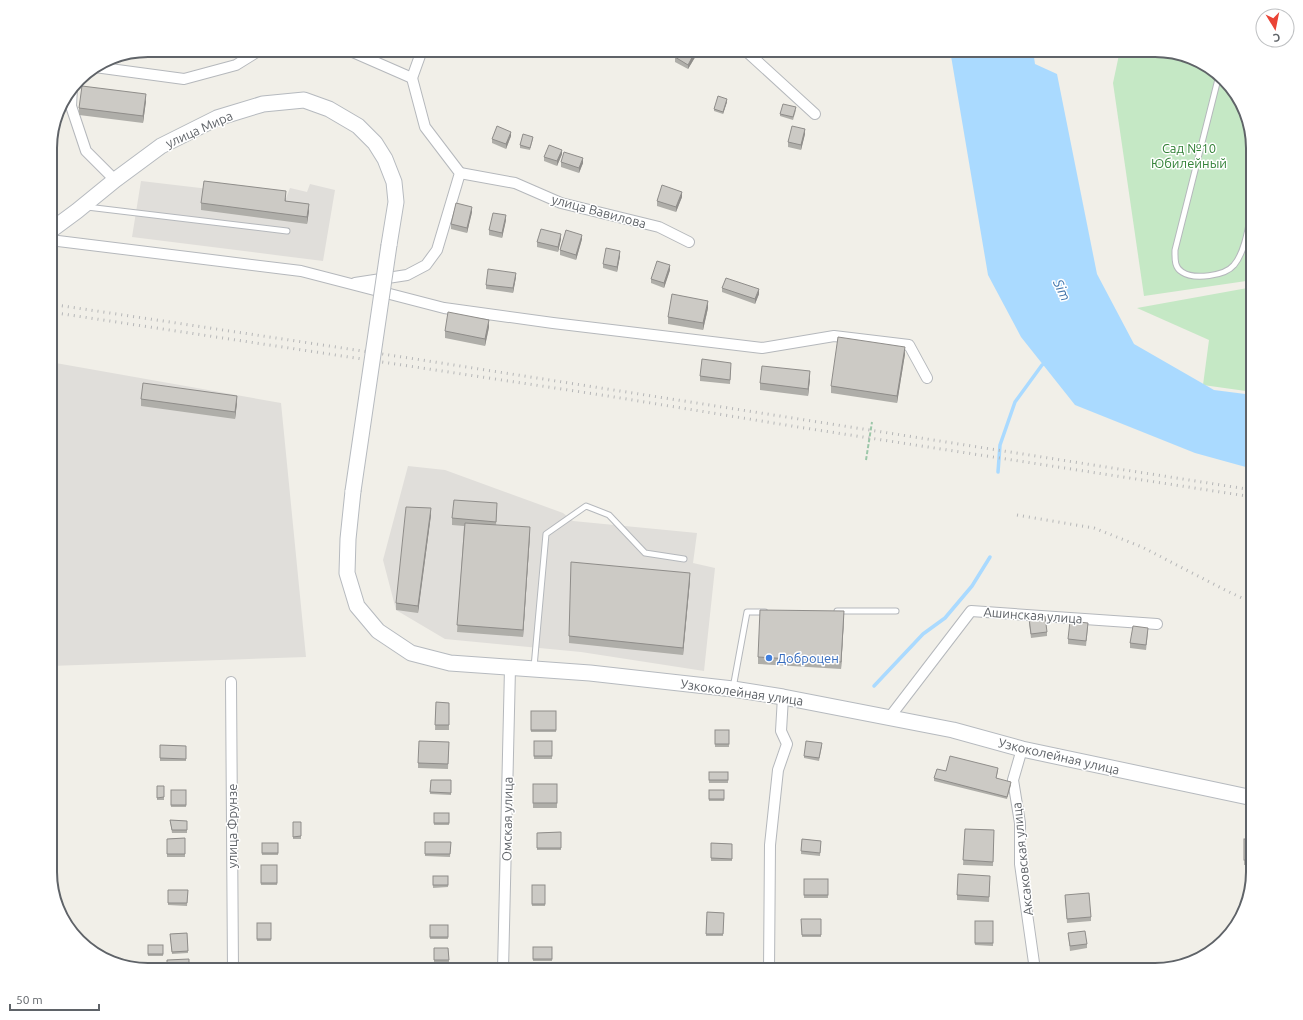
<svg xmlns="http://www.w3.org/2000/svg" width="1303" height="1020" viewBox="0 0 1303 1020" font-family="Ubuntu,sans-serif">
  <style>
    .industrial { fill: #e0deda }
    .green { fill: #c5e8c5 }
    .water { fill: #aadaff }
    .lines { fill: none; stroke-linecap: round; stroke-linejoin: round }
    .stream { stroke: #aadaff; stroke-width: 3.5 }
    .lane-casing { stroke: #b5b8bc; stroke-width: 7 }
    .street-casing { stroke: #b5b8bc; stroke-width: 12 }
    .secondary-casing { stroke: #b6babf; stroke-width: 17 }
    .path { stroke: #9cc7a9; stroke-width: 2; stroke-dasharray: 4 2; stroke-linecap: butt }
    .lane { stroke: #fff; stroke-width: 5 }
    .street { stroke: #fff; stroke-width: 10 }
    .secondary { stroke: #fff; stroke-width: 15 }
    .rail { stroke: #b6b7b8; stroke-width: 3; stroke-dasharray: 1 5; stroke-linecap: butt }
    .secondary-bridge-casing { stroke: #b6babf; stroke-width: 17; stroke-linecap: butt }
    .secondary-bridge { stroke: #fff; stroke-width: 15 }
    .wall { fill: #afaea9 }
    .shaded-wall { fill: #8f8d8a }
    .building { fill: #cccac5; stroke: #8f8d8a }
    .shop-dot { fill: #3f7fe0; stroke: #fff; stroke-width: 1.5 }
    .labels { text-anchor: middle; stroke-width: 3; stroke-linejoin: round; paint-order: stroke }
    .street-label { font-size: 13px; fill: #5f6368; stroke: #fff }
    .park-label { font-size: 13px; fill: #348238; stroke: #fff }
    .shop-label { font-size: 13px; fill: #366cbe; stroke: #fff; text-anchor: start }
    .water-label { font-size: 14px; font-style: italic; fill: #4174aa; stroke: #fff }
    .rim { fill: none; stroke: #5f6368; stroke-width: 2 }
  </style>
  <rect width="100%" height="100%" fill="#f1efe8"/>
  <g class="industrial">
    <polygon points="141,181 286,198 290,188 307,192 310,184 335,190 323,261 132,237"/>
    <polygon points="50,362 281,403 306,657 50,666"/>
    <polygon points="408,466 445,470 563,513 573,521 697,533 693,563 715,568 704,671 581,652 445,639 396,610 383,560"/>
  </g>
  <g class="green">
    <polygon points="1120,50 1156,50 1187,55 1215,70 1243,105 1253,147 1253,280 1144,296 1113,83"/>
    <polygon points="1253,287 1253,392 1203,385 1209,340 1137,308"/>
  </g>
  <polygon class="water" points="950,50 1033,50 1035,64 1057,74 1097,274 1134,344 1214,390 1253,395 1253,469 1195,453 1075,405 1021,337 988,275"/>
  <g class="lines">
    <g class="stream">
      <polyline points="998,472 1000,445 1015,402 1042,365 1046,363"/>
      <polyline points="874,686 923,634 945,618 972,586 990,557"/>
    </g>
    <defs>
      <g id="lane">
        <path d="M1219 75 1175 250C1175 258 1174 267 1182 272 1194 280 1225 276 1234 265 1246 251 1249 222 1253 204"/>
        <polyline points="87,207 287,231"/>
        <polyline points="837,611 896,611"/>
        <polyline points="534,667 546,534 586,506 609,515 645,553 684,559"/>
        <polyline points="733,688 747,612 765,612"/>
      </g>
      <g id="street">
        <polyline points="348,50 412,78"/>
        <polyline points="745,50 815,114"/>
        <polyline points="95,67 184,79 236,65 260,50"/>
        <polyline points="412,78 422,50"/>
        <polyline points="72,88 71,106 86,151 115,180"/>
        <polyline points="460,173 515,183 561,203 659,227 689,242"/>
        <polyline points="50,240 301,271 444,308 553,323 762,348 834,336 909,345 927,378"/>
        <polyline points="355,283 407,275 426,265 437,250 460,173 425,127 412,78"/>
        <polyline points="231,682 233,970"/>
        <polyline points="889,718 971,611 1157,624"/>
        <polyline points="1022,749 1013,780 1020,823 1020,864 1035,970"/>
        <polyline points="503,970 510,668"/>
        <polyline points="769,970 770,845 778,770 787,744 781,731 783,697"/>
      </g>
      <g id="secondary">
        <polyline points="50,229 54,228 77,211 115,180 161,146 217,118 263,104 304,100 329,109 358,126 375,143 385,159 394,182 396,202 389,245"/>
        <polyline points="353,491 348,539 347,573 357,606 378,631 411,653 450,663 590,673 733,689 783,697 953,730 1022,749 1253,798"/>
      </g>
    </defs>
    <use href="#lane" class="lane-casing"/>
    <use href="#street" class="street-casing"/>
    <use href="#secondary" class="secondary-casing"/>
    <polyline class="path" points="866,460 872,422"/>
    <use href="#lane" class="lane"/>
    <use href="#street" class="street"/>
    <use href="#secondary" class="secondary"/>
    <g class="rail">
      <polyline points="50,304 409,358 1253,490"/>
      <polyline points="50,312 608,396 798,427 1253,497"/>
      <polyline points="1017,515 1094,528 1142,547 1227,591 1253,603"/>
    </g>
    <defs>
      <polyline id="secondary-bridge" points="353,491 389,245"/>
    </defs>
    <use href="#secondary-bridge" class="secondary-bridge-casing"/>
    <use href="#secondary-bridge" class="secondary-bridge"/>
  </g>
  <g class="wall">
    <polygon points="217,50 216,56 206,54 206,52"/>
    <polygon points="697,50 697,54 688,69 675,62 675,57"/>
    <polygon points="146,101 143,123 79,115 79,108"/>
    <polygon points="727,102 723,114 714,111 714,109"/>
    <polygon points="796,110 793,120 780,116 780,114"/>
    <polygon points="805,134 801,150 788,147 788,142"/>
    <polygon points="511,136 506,149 492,143 492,139"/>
    <polygon points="533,139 530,150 520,148 520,145"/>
    <polygon points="562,154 557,166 544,161 544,157"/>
    <polygon points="561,162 583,163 579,173 561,167"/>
    <polygon points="682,197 676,212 657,206 657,201"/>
    <polygon points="286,198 286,201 309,211 307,224 201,210 201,203"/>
    <polygon points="472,212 467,233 451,229 451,224"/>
    <polygon points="506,220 502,238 489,235 489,230"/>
    <polygon points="561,239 558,252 537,247 537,242"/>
    <polygon points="582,239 576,260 560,255 560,250"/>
    <polygon points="620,256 617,272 603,268 603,264"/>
    <polygon points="670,270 664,288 651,283 651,279"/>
    <polygon points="516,277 513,293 486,289 486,285"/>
    <polygon points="722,288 759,294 755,304 722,292"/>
    <polygon points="708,308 703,330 668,324 668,317"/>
    <polygon points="489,327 485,346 445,338 445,331"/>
    <polygon points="905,354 897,403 831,393 831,386"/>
    <polygon points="731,367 730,384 700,381 700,376"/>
    <polygon points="810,379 808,396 760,390 760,383"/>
    <polygon points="141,399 237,403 235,419 141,406"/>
    <polygon points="497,510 496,525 530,534 523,637 457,632 464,526 452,525 452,518"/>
    <polygon points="431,515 418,613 396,610 396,603"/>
    <polygon points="690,580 683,655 569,643 569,636"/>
    <polygon points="844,618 841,669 758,664 758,657"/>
    <polygon points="1029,618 1047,632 1047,636 1031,638 1029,623"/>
    <polygon points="1088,627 1086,646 1068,644 1068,639"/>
    <polygon points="1148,632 1146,650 1130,648 1130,643"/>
    <polygon points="436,702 449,703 449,730 435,730"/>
    <rect x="531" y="711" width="25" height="21"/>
    <rect x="715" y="730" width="14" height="17"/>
    <rect x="534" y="741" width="18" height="18"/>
    <polygon points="449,742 448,769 418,768 418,763"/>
    <polygon points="160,745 186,746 186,761 160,761"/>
    <polygon points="822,746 819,761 804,758 804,756"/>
    <polygon points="50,759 54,767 51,789 50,789"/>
    <polygon points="946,771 998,771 996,779 1011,785 1007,799 934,781 934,778"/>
    <rect x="709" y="772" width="19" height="11"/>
    <polygon points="431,780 451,780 451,795 430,794"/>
    <rect x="533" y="784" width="24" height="24"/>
    <rect x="157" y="786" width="7" height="14"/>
    <rect x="171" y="790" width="15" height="17"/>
    <rect x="709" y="790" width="15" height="11"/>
    <rect x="434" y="813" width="15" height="12"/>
    <polygon points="170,820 187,821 187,833 172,833"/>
    <rect x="293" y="822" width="8" height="17"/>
    <polygon points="965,829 994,830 993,866 963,865"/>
    <polygon points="561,832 561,850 537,850 537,833"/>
    <polygon points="185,838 185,857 167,857 167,839"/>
    <polygon points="802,839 821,841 820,856 801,854"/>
    <rect x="1244" y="839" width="9" height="26"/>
    <polygon points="425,842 451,842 450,857 425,856"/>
    <rect x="262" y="843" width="16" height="12"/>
    <polygon points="711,843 732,844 732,861 711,861"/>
    <rect x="261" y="865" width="16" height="20"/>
    <polygon points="433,876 448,876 448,887 433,888"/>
    <rect x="804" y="879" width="24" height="19"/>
    <polygon points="990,881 989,902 957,900 957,895"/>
    <rect x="532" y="885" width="13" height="21"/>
    <polygon points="168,890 188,890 187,906 168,905"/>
    <polygon points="1065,895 1091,917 1091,921 1067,923"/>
    <polygon points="707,912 724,913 723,936 706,936"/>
    <polygon points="801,919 821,919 821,937 802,937"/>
    <polygon points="975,921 993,921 993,946 975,945"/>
    <rect x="257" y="923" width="14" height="18"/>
    <rect x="430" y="925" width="18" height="14"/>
    <polygon points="187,933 188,953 172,954 170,934"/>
    <polygon points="1068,933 1087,944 1087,948 1070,951"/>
    <rect x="148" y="945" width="15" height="11"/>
    <rect x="533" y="947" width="19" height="14"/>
    <polygon points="434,948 448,948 449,962 434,962"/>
  </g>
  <g class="shaded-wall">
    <polygon points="696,50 697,50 697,54 688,69 688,65"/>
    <polygon points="146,94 146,101 143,123 143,116"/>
    <polygon points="727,99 727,102 723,114 723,112"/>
    <polygon points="805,129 805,134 801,150 801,145"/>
    <polygon points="511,132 511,136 506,149 506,144"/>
    <polygon points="562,150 562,154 557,166 557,161"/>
    <polygon points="583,158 583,163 579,173 579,168"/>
    <polygon points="682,192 682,197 676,212 676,207"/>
    <polygon points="309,204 309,211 307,224 307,217"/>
    <polygon points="472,207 472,212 467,233 467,228"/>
    <polygon points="506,215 506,220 502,238 502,233"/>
    <polygon points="561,234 561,239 558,252 558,247"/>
    <polygon points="582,235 582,239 576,260 576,255"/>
    <polygon points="620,251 620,256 617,272 617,267"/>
    <polygon points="670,265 670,270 664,288 664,283"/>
    <polygon points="516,273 516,277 513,293 513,288"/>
    <polygon points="759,289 759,294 755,304 755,299"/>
    <polygon points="708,301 708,308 703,330 703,323"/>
    <polygon points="489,320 489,327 485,346 485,339"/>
    <polygon points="905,347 905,354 897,403 897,396"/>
    <polygon points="810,371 810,379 808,396 808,389"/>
    <polygon points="237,396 237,403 235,419 235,412"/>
    <polygon points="431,508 431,515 418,613 418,606"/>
    <polygon points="530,527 530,534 523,637 523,630"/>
    <polygon points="690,573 690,580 683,655 683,648"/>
    <polygon points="844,611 844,618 841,669 841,662"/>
    <polygon points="54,760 54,767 51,789 51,782"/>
    <polygon points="53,791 53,798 50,818 50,811"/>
  </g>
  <g class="building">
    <polygon points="207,50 217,50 216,54 206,52"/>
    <polygon points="679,50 696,50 688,65 675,57"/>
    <polygon points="82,86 146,94 143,116 79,108"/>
    <polygon points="718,96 727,99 723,112 714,109"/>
    <polygon points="783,104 796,107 793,117 780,114"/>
    <polygon points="497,126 511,132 506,144 492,139"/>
    <polygon points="792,126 805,129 801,145 788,142"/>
    <polygon points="523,134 533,137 530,148 520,145"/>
    <polygon points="549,145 562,150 557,161 544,157"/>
    <polygon points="564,152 583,158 579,168 561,162"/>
    <polygon points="204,181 286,191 285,201 309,204 307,217 201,203"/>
    <polygon points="662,185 682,192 676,207 657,201"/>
    <polygon points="456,203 472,207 467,228 451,224"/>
    <polygon points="493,213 506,215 502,233 489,230"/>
    <polygon points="541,229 561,234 558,247 537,242"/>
    <polygon points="566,230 582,235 576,255 560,250"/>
    <polygon points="606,248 620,251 617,267 603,264"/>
    <polygon points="657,261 670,265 664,283 651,279"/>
    <polygon points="488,269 516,273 513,288 486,285"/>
    <polygon points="726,278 759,289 755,299 722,288"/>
    <polygon points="672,294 708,301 703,323 668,317"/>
    <polygon points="448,312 489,320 485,339 445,331"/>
    <polygon points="838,337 905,347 897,396 831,386"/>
    <polygon points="702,359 731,363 730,380 700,376"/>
    <polygon points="762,366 810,371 808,389 760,383"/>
    <polygon points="143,383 237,396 235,412 141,399"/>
    <polygon points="454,500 497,503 496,522 452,518"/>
    <polygon points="406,507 431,508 418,606 396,603"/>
    <polygon points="465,523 530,527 523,630 457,625"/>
    <polygon points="571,562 690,573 683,648 569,636"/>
    <polygon points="760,610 844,611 841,662 758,657"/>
    <polygon points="1045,616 1047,632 1031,634 1029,618"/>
    <polygon points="1070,621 1088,623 1086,641 1068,639"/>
    <polygon points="1133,626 1148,628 1146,645 1130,643"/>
    <polygon points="436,702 449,703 449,725 435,725"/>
    <rect x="531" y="711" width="25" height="19"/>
    <rect x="715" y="730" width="14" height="14"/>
    <polygon points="419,741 449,742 448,764 418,763"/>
    <rect x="534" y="741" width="18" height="15"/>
    <polygon points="806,741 822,743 819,758 804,756"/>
    <polygon points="160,745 186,746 186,759 160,758"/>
    <polygon points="950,756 998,768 996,778 1011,782 1007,797 934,778 937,769 946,771"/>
    <polygon points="50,759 54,760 51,782 50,782"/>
    <rect x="709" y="772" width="19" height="8"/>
    <polygon points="431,780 451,780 451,793 430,792"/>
    <rect x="533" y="784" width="24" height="19"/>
    <polygon points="157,786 164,786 164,797 157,798"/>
    <rect x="171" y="790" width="15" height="15"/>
    <rect x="709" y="790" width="15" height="9"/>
    <polygon points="50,791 53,791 50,811"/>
    <rect x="434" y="813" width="15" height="10"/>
    <polygon points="170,820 187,821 187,830 172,830"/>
    <polygon points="293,822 301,822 301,836 293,837"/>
    <polygon points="965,829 994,830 993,862 963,860"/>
    <polygon points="561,832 561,848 537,848 537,833"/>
    <polygon points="185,838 185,854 167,854 167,839"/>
    <polygon points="802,839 821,841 820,853 801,851"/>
    <rect x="1244" y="839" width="9" height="21"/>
    <polygon points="425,842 451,842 450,854 425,854"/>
    <rect x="262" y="843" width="16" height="10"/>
    <polygon points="711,843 732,844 732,859 711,858"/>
    <rect x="261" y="865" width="16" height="18"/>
    <polygon points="958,874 990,876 989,897 957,895"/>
    <rect x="433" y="876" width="15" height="9"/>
    <rect x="804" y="879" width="24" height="16"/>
    <rect x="532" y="885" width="13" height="19"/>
    <polygon points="168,890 188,890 187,903 168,903"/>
    <polygon points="1089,893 1091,917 1067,919 1065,895"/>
    <polygon points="707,912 724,913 723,934 706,934"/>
    <polygon points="801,919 821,919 821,935 802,935"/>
    <rect x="975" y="921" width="18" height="22"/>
    <rect x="257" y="923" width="14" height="16"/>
    <rect x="430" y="925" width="18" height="12"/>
    <polygon points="1085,931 1087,944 1070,946 1068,933"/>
    <polygon points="187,933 188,951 172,952 170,934"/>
    <rect x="148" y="945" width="15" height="9"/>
    <rect x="533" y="947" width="19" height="12"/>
    <polygon points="434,948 448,948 449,960 434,960"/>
    <polygon points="189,959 189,970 167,970 167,960"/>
    <polygon points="706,965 720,966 720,970 705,970"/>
  </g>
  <circle class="shop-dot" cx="769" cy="658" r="4"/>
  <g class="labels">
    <g class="street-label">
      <text transform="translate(199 129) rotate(-24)" y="5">улица Мира</text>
      <text transform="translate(599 211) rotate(15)" y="5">улица Вавилова</text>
      <text transform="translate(1033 615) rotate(4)" y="5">Ашинская улица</text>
      <text transform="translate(742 692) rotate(8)" y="5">Узкоколейная улица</text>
      <text transform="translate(1059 756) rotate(13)" y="5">Узкоколейная улица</text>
      <text transform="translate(507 819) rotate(-89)" y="5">Омская улица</text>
      <text transform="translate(232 826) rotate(-90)" y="5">улица Фрунзе</text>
      <text transform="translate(1022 859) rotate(-96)" y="5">Аксаковская улица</text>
    </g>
    <g class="park-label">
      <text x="1189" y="153">Сад №10<tspan x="1189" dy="15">Юбилейный</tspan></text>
    </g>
    <g class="shop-label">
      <text x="777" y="663">Доброцен</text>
    </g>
    <g class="water-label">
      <text transform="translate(1062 290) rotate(65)" y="5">Sim</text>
    </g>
  </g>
  <path d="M0 0H1303V1020H0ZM148 57H1155A91 91 0 0 1 1246 148V872A91 91 0 0 1 1155 963H148A91 91 0 0 1 57 872V148A91 91 0 0 1 148 57Z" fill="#fff" fill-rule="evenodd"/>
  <path class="rim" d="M148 57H1155A91 91 0 0 1 1246 148V872A91 91 0 0 1 1155 963H148A91 91 0 0 1 57 872V148A91 91 0 0 1 148 57Z"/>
  <g transform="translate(1275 28) rotate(170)"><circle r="19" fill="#ffffff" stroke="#bfc1c3"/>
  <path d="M0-3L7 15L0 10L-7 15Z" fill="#ea4335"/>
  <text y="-6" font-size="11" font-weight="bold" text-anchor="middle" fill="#5f6368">С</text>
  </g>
  <path d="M10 1004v6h89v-6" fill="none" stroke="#5f6368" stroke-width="2"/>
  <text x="16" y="1004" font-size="12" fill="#5f6368" stroke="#ffffff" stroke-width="3" paint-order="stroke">50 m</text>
</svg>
